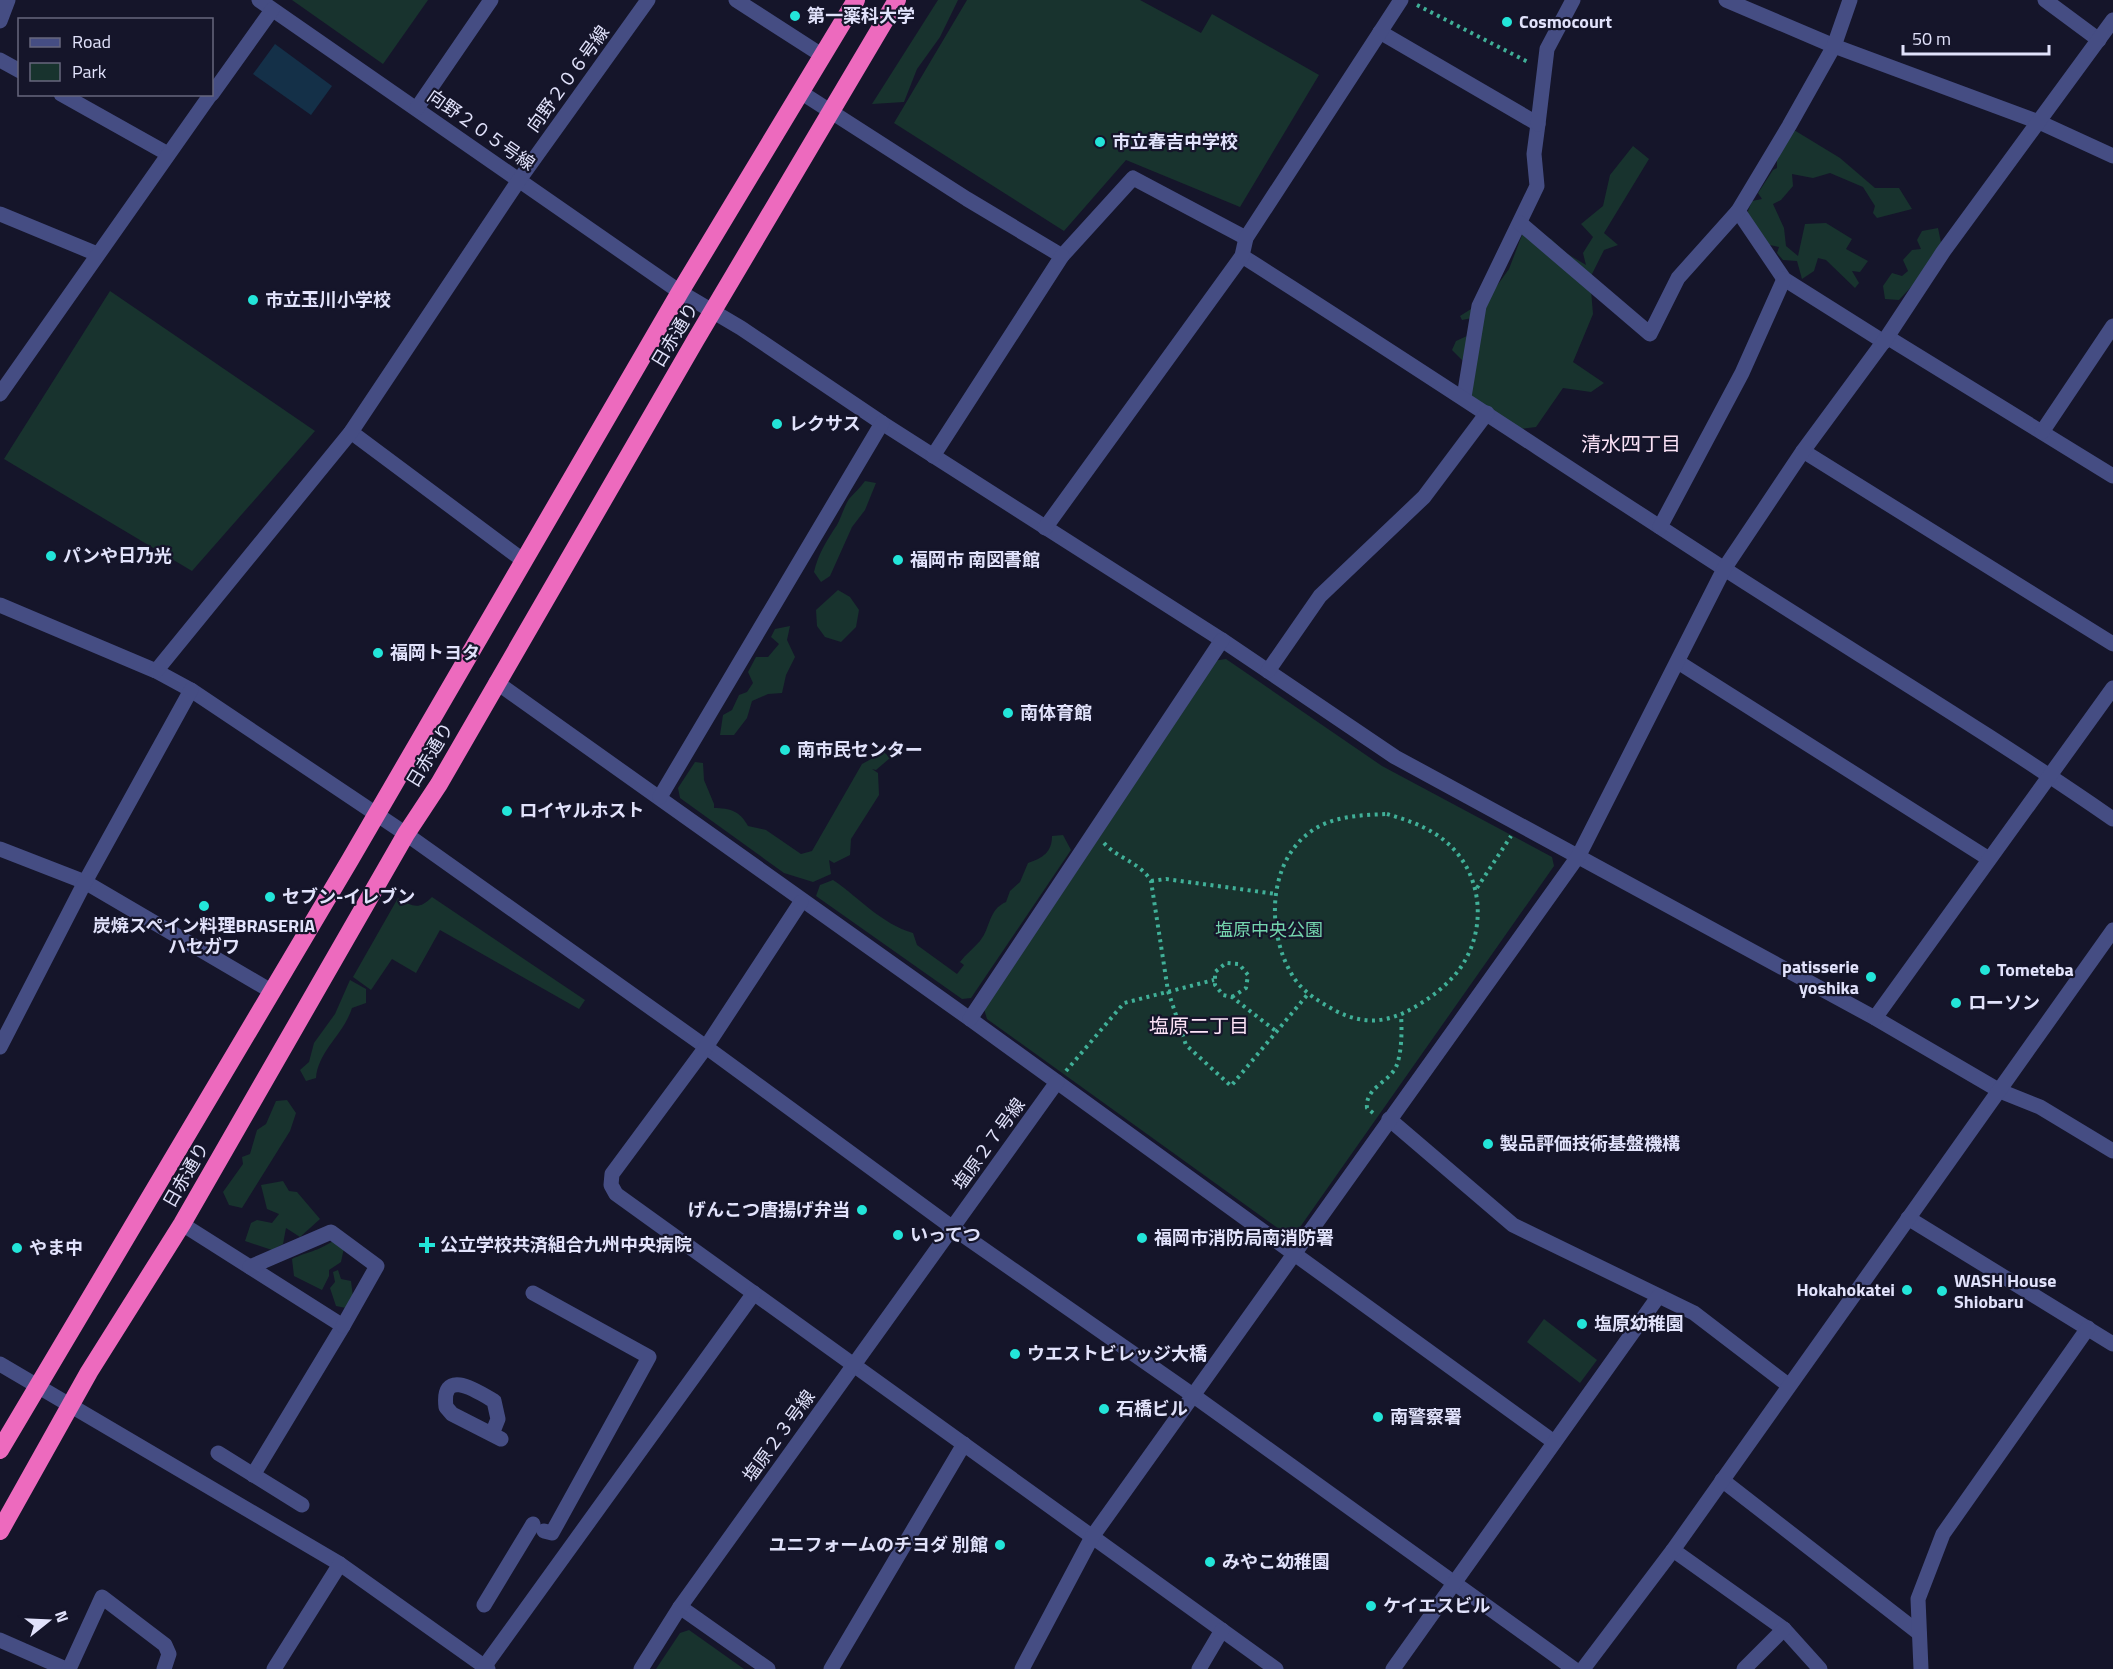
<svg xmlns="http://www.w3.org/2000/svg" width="2113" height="1669" viewBox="0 0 2113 1669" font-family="'Titillium Web','Noto Sans JP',sans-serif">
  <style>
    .green { fill: #18332e }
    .water { fill: #143048 }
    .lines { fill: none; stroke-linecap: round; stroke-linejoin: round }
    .path { stroke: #40b098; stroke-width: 4; stroke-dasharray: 3 4.5; stroke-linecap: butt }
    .minor { stroke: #454d83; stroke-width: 15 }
    .highway { stroke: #ed6abe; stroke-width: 18 }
    .poi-dot { fill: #23e5d9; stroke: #15152a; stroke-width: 2 }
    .labels { text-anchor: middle; stroke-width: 4.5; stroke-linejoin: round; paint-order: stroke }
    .poi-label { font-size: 18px; font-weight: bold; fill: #e1e2fb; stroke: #15152a; text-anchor: start }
    .street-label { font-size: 18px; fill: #e1e2fb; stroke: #15152a }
    .park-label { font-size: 18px; fill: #74d4ad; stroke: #15152a }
    .neighbourhood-label { font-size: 20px; fill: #fce3f7; stroke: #15152a }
  </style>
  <rect width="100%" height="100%" fill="#15152a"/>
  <g class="green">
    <polygon points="292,0 428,0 383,64"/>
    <polygon points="938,0 958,0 940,37 917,69 904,102 872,104"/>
    <polygon points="967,0 1140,0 1201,33 1212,14 1319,75 1240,207 1126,160 1064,231 894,123"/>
    <polygon points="1794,130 1840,158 1875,188 1899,188 1912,209 1877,218 1873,213 1875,206 1863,187 1830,173 1813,178 1792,174 1793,186 1781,200 1773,204 1784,228 1786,246 1798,256 1805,224 1826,223 1852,239 1846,249 1868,261 1860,272 1852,271 1859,283 1855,288 1826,260 1818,258 1814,271 1802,279 1797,261 1783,260 1777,253 1779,247 1761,243 1746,216 1752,201 1762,199 1758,193 1773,170 1777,168 1777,147"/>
    <polygon points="1633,146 1649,159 1604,233 1618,245 1604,250 1590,278 1593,314 1573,362 1604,383 1591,392 1563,388 1536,427 1521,429 1464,401 1463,361 1452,350 1456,341 1467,336 1472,318 1462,320 1460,316 1471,309 1489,283 1496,287 1509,269 1525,227 1551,239 1566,253 1586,265 1583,253 1593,237 1581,224 1603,206 1610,175"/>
    <polygon points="1938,228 1943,252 1899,300 1885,299 1883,286 1892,273 1902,276 1908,271 1903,260 1912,250 1921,249 1917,240 1922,231"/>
    <polygon points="110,291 315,431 192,571 4,459"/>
    <path d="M865 481 876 483 865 510 852 527 830 576 821 582 814 572C818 554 827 540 837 525 841 518 844 507 849 499 854 493 860 488 865 481Z"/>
    <polygon points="838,590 850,597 859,610 856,627 841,642 825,637 817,626 816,610"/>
    <polygon points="790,626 787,640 795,657 786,675 782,693 768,694 752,701 747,718 734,735 720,735 723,715 732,710 739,695 747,692 753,683 748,672 756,657 768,657 779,644 771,637 775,629"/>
    <polygon points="1226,659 1382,766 1552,857 1554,866 1298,1230 1286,1234 987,1019 984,1009 1213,661"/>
    <path d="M884 752 890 758 876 770 872 769 878 773 879 795 851 839 850 855 834 863 829 860 831 874 813 882 784 873 680 798 678 788 695 762 703 763 704 780 714 804V808C730 808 740 811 748 826L766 830 801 854 812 851 862 764Z"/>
    <path d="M1063 835 1071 850 971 998 962 999 816 896 820 885 833 880C861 899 880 923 913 933L917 945 957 974 964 965 960 962C966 954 974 948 980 941 991 927 988 910 1006 902L1010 891 1020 882 1028 863C1043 858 1052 852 1052 836Z"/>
    <path d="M432 897 585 1000 579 1009 440 930 416 973 392 959 371 990 353 977 398 898C413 907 419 910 432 897Z"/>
    <path d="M350 980 366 989V1003L352 1008C344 1034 318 1051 316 1078L306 1081 300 1070 309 1062 314 1043 335 1014Z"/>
    <polygon points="287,1100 296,1113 290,1131 242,1208 229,1205 223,1192 243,1164 242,1157 250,1154 257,1130 266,1124 276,1101"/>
    <polygon points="283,1181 289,1191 297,1192 320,1219 300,1237 286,1228 283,1244 272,1250 245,1241 251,1223 257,1220 272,1223 279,1214 267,1209 261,1185"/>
    <path d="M333 1241 344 1248 341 1262 329 1270V1276L322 1290 294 1276 292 1259C309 1251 316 1252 333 1241Z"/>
    <polygon points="338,1270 341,1279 351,1281 353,1297 346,1308 336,1306 330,1288 335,1282 333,1272"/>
    <polygon points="1544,1319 1597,1360 1580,1383 1527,1342"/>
    <polygon points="689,1630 744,1669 656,1669 680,1633"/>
  </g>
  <polygon class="water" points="275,44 332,86 311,115 253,74"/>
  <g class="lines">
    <g class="path">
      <polyline points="1417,5 1530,63"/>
      <path d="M1387 814C1404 819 1422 825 1437 835 1481 864 1490 924 1461 967 1449 984 1431 998 1413 1008 1387 1023 1364 1025 1336 1011 1320 1002 1304 993 1294 978 1266 935 1266 861 1313 830 1334 816 1362 815 1387 814Z"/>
      <path d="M1104 843C1118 859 1140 862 1151 881L1168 991 1186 1045 1231 1086 1308 994"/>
      <polyline points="1151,881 1166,879 1276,894"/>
      <polyline points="1477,888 1511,836"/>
      <polyline points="1232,997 1246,988 1248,975 1239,964 1226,963 1215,972 1215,985 1223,995 1232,997 1277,1032"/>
      <polyline points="1066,1071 1124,1003 1214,980"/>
      <path d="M1373 1113 1367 1108C1365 1088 1388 1083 1396 1067 1402 1053 1402 1030 1401 1015"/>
    </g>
    <g class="minor">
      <polyline points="259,0 680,292 741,328 882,423 1222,640 1395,757 1875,1018 2000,1091 2040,1107 2113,1151"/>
      <polyline points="736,0 823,56"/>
      <polyline points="1726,0 1834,46 2039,122 2113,156"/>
      <polyline points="2045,0 2099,40"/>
      <polyline points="0,21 8,0"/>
      <polyline points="1380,32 1538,124 1534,154 1537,186 1479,306 1464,397"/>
      <polyline points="0,60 20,71"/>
      <polyline points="802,93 967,199 1062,256 1133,178 1246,238"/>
      <polyline points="61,94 168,154"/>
      <polyline points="212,94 272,10"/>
      <polyline points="417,108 491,0"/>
      <polyline points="1538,124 1547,49 1573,0"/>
      <polyline points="1738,211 1784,279 1884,342"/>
      <polyline points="0,214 97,254"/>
      <polyline points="1520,223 1650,334 1678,278 1738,211 1789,126 1834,46 1850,0"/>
      <path d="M1242 256C1403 358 1562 464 1723 568 1853 652 1986 731 2113 819"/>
      <polyline points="1887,337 2113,476"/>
      <polyline points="0,394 211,94"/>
      <polyline points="351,432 524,561"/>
      <polyline points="2042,432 2113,326"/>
      <polyline points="1803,451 2113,644"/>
      <polyline points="933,456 1062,256"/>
      <polyline points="1660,527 1742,373 1784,279"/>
      <polyline points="1045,528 1242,256 1246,238 1401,0"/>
      <polyline points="0,605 156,671 191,690 406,834 706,1047 953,1228 1194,1396 1574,1669"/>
      <polyline points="1678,662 1989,859"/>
      <polyline points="156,671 351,432 519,180 648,0"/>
      <polyline points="1268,671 1320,596 1424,497 1487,413"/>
      <polyline points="496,682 970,1019 1554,1442"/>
      <polyline points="660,797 882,423"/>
      <polyline points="0,849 85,882 271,991"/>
      <polyline points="801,902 706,1047 612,1174 611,1185 616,1194 1276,1669"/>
      <polyline points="1875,1018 2113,688"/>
      <polyline points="970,1019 1222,640"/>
      <polyline points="0,1047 85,882 191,690"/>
      <polyline points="1389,1119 1513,1225 1694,1313 1788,1385"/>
      <polyline points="1908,1218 2113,1344"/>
      <polyline points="182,1224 343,1326 253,1475"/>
      <polyline points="250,1267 331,1232 377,1266 343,1326"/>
      <polyline points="533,1293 649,1357 552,1533 544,1531"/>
      <polyline points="0,1364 340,1564 488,1669"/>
      <path d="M492 1434 498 1419 494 1401C477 1391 441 1367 446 1407L452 1414 501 1439"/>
      <polyline points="218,1453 302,1505"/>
      <polyline points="1722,1480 1919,1633"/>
      <polyline points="1673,1550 1784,1629 1820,1669"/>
      <polyline points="484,1605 533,1524"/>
      <polyline points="680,1607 768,1669"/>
      <polyline points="0,1640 66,1669"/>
      <polyline points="484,1667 754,1293"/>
      <polyline points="69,1669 102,1597 165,1645 169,1654 164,1669"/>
      <polyline points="274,1669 340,1564"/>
      <polyline points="641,1669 680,1607 1057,1082"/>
      <polyline points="831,1669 964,1444"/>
      <polyline points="1022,1669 1092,1537 1579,855 1724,569 1803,451 1887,337 1943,252 2113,20"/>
      <polyline points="1199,1669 1222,1630"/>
      <polyline points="1393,1669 1658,1297"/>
      <polyline points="1583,1669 1673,1550 2113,930"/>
      <polyline points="1744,1669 1784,1629"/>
      <polyline points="1921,1669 1918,1599 1943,1534 2088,1328"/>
    </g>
    <g class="highway">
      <polyline points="0,1450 350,860 680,292 856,0"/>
      <polyline points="0,1531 89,1372 182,1224 406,834 439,784 695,341 897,0"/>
    </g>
  </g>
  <g class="poi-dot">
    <circle cx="795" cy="16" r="6"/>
    <circle cx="1507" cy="22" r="6"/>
    <circle cx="1100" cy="142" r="6"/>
    <circle cx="253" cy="300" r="6"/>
    <circle cx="777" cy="424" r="6"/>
    <circle cx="51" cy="556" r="6"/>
    <circle cx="898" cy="560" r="6"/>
    <circle cx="378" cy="653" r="6"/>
    <circle cx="1008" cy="713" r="6"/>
    <circle cx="785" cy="750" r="6"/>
    <circle cx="507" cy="811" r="6"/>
    <circle cx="270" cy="897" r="6"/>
    <circle cx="204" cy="906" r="6"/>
    <circle cx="1985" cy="970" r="6"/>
    <circle cx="1871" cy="977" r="6"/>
    <circle cx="1956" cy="1003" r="6"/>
    <circle cx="1488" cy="1144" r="6"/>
    <circle cx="862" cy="1210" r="6"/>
    <circle cx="898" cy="1235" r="6"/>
    <circle cx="1142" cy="1238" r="6"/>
    <path d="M424 1236h6v6h6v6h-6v6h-6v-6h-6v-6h6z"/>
    <circle cx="17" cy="1248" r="6"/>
    <circle cx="1907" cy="1290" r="6"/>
    <circle cx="1942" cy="1291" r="6"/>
    <circle cx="1582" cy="1324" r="6"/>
    <circle cx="1015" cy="1354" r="6"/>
    <circle cx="1104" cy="1409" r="6"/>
    <circle cx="1378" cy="1417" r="6"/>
    <circle cx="1000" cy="1545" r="6"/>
    <circle cx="1210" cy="1562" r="6"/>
    <circle cx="1371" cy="1606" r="6"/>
  </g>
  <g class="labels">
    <g class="poi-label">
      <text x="807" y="22">第一薬科大学</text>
      <text x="1519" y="28">Cosmocourt</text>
      <text x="1112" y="148">市立春吉中学校</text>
      <text x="265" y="306">市立玉川小学校</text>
      <text x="789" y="430">レクサス</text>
      <text x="63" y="562">パンや日乃光</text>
      <text x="910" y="566">福岡市 南図書館</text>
      <text x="390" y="659">福岡トヨタ</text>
      <text x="1020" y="719">南体育館</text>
      <text x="797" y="756">南市民センター</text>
      <text x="519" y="817">ロイヤルホスト</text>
      <text x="282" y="903">セブン-イレブン</text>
      <text x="204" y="932" text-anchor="middle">炭焼スペイン料理BRASERIA<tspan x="204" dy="21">ハセガワ</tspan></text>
      <text x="1859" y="973" text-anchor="end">patisserie<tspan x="1859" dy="21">yoshika</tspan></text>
      <text x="1997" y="976">Tometeba</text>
      <text x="1968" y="1009">ローソン</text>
      <text x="1500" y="1150">製品評価技術基盤機構</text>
      <text x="850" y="1216" text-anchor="end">げんこつ唐揚げ弁当</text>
      <text x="910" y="1241">いってつ</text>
      <text x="1154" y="1244">福岡市消防局南消防署</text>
      <text x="440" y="1251">公立学校共済組合九州中央病院</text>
      <text x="29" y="1254">やま中</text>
      <text x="1954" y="1287">WASH House<tspan x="1954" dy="21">Shiobaru</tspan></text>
      <text x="1895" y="1296" text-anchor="end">Hokahokatei</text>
      <text x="1594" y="1330">塩原幼稚園</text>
      <text x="1027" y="1360">ウエストビレッジ大橋</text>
      <text x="1116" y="1415">石橋ビル</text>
      <text x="1390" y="1423">南警察署</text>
      <text x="988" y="1551" text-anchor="end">ユニフォームのチヨダ 別館</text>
      <text x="1222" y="1568">みやこ幼稚園</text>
      <text x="1383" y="1612">ケイエスビル</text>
    </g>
    <g class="street-label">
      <text transform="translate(568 79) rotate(-54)" y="6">向野２０６号線</text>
      <text transform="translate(481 130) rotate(35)" y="6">向野２０５号線</text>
      <text transform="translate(675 335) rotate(-59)" y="6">日赤通り</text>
      <text transform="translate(430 755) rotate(-59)" y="6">日赤通り</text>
      <text transform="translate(989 1144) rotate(-54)" y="6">塩原２７号線</text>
      <text transform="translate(186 1175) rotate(-60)" y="6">日赤通り</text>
      <text transform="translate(779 1436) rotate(-54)" y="6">塩原２３号線</text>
    </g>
    <g class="park-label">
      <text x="1269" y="936">塩原中央公園</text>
    </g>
    <g class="neighbourhood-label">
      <text x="1631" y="451">清水四丁目</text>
      <text x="1199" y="1033">塩原二丁目</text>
    </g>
  </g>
  <rect x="18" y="18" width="195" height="78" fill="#15152a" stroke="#67677e" stroke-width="1.5"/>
  <rect x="30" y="38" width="30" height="9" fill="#454d83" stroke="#67677e" stroke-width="1.5"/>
  <text x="72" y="48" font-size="18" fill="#e1e2fb">Road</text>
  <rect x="30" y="63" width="30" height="18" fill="#18332e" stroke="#67677e" stroke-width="1.5"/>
  <text x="72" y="78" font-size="18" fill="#e1e2fb">Park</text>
  <g transform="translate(48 1621) rotate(72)" stroke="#15152a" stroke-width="4.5" paint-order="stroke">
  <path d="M0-4.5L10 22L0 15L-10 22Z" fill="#e1e2fb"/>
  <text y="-9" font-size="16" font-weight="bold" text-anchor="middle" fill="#e1e2fb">N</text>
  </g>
  <path d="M1903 45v9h146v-9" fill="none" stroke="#e1e2fb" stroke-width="3"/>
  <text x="1912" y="45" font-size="18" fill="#e1e2fb" stroke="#15152a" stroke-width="4.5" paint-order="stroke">50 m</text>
</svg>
